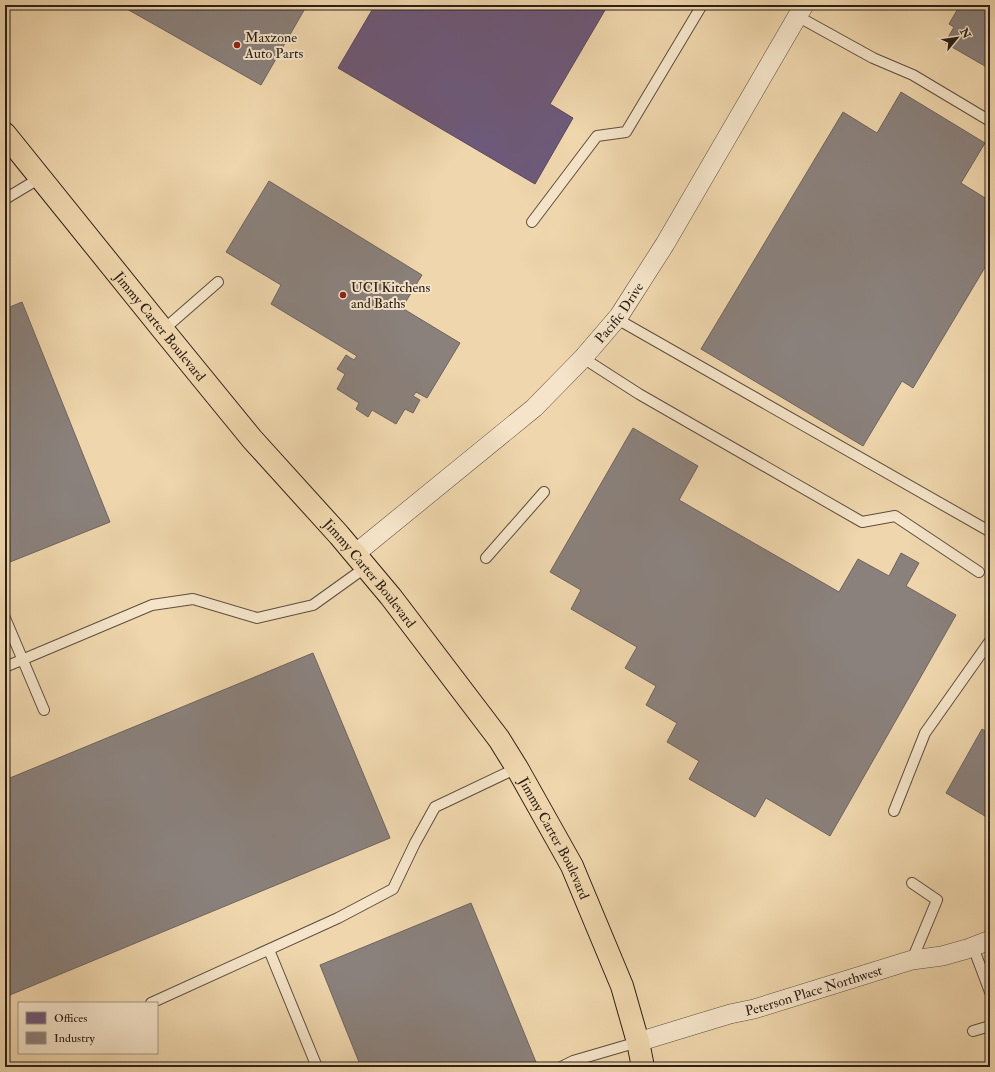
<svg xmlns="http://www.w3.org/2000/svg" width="995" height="1072" viewBox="0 0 995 1072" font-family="'IM FELL Double Pica',serif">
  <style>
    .offices { fill: #6d597a; stroke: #59485d }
    .industry { fill: #8a817c; stroke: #6e645e }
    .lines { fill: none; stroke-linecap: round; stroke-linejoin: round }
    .service-casing { stroke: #5c4e3e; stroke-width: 12 }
    .minor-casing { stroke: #5c4e3e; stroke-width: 20 }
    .primary-casing { stroke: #2b2019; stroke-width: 24 }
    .service { stroke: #f5e4c9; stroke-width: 10 }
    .minor { stroke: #f5e4c9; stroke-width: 19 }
    .primary { stroke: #efd6ac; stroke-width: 22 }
    .poi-dot { fill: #8f2418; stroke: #f5e4c9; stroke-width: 1.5 }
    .labels { text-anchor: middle; stroke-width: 4; stroke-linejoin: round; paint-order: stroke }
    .poi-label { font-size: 14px; fill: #2b2019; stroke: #f5e4c9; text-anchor: start }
    .street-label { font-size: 14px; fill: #2b2019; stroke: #f5e4c9 }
  </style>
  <rect width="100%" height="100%" fill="#efd6ac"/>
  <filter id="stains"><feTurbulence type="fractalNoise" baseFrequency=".005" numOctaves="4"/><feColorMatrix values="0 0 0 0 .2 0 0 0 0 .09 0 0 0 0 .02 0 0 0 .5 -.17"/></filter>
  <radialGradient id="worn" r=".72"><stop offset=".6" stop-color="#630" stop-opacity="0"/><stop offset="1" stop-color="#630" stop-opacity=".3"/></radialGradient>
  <polygon class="offices" points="375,5 608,5 550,104 573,118 535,184 338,68"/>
  <g class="industry">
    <polygon points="120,5 307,5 261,85"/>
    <polygon points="960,5 990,5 990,69 945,43 954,27 949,24"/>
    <polygon points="901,92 985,143 961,183 990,201 990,259 913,388 902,381 863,446 701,349 843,112 877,133"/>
    <polygon points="269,181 422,275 402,308 460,343 427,398 416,392 413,396 420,400 413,413 405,409 396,424 372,410 368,417 356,409 359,403 337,389 345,374 337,369 346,355 354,360 357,356 271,304 281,285 226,252"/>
    <polygon points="22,302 110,522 5,564 5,309"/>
    <polygon points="633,428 698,466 679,500 839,592 858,559 889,576 901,553 919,563 906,586 956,615 830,836 766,798 755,817 689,779 699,761 667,742 677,723 646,705 656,686 625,668 637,647 571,609 581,590 550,572"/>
    <polygon points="313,653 390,838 5,997 5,780"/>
    <polygon points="982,729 990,734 990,819 946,793"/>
    <polygon points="471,903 538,1067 361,1067 320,965"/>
  </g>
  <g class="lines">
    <defs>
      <g id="service">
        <polyline points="797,16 873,58 913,75 990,121"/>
        <polyline points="5,199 40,178"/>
        <polyline points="532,222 597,136 626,132 702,5"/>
        <polyline points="617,319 989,531 990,529"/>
        <polyline points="163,330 218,282"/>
        <polyline points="583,358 639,394 862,522 895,516 979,572"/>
        <polyline points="486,558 544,492"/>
        <polyline points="5,618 44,710"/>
        <polyline points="5,667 152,605 193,599 257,618 313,605 366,567"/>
        <polyline points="894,811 925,733 990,641"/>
        <polyline points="912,883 937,900 912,960"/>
        <polyline points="973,947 990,992"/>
        <polyline points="269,950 317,1067"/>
        <polyline points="151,1003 338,918 393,889 415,843 435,807 517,768"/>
        <polyline points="973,1031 990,1026"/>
        <polyline points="561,1067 573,1061 638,1042"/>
      </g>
      <g id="minor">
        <path id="s1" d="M355 554 534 408 583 358 619 316 665 244 804 5"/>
        <path id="s2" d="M638 1042 730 1014 754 1009 912 960 942 956 967 949 990 940"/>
      </g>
      <g id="primary">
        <path id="s3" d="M5 134 163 330 252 439 339 535 391 597 499 739 517 768 572 866 622 986 638 1042 643 1067"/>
      </g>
    </defs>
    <use href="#service" class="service-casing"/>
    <use href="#minor" class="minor-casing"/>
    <use href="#primary" class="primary-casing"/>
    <use href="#service" class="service"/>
    <use href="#minor" class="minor"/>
    <use href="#primary" class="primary"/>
  </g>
  <g class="poi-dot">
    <circle cx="237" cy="45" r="4"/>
    <circle cx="343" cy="295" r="4"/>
  </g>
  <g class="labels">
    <g class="poi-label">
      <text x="245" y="42">Maxzone<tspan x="245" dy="16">Auto Parts</tspan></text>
      <text x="351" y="292">UCI Kitchens<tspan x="351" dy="16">and Baths</tspan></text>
    </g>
    <g class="street-label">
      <text dy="5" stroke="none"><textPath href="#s1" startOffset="359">Pacific Drive</textPath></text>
      <text dy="5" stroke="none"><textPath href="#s3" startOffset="247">Jimmy Carter Boulevard</textPath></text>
      <text dy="5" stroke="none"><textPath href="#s3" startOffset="571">Jimmy Carter Boulevard</textPath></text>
      <text dy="5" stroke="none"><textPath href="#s3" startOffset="895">Jimmy Carter Boulevard</textPath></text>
      <text dy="5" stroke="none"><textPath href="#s2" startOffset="183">Peterson Place Northwest</textPath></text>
    </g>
  </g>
  <rect width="995" height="1072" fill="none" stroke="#efd6ac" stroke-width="20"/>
  <rect x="6" y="6" width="983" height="1060" fill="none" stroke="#2b2019" stroke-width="2"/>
  <rect x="10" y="10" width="975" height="1052" fill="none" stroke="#2b2019"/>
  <rect x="18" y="1002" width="140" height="52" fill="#f5e4c9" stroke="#a49683"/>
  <rect x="26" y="1012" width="20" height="12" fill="#6d597a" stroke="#a49683"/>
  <text x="54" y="1022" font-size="12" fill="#2b2019">Offices</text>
  <rect x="26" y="1032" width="20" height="12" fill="#8a817c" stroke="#a49683"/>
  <text x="54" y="1042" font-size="12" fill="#2b2019">Industry</text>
  <g transform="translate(957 38) rotate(61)" stroke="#f5e4c9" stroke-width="3" paint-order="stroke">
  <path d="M0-3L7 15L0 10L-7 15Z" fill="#2b2019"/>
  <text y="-6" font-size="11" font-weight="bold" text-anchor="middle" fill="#2b2019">N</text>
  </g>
  <rect width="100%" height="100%" filter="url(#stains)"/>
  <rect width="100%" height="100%" fill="url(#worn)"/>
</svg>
